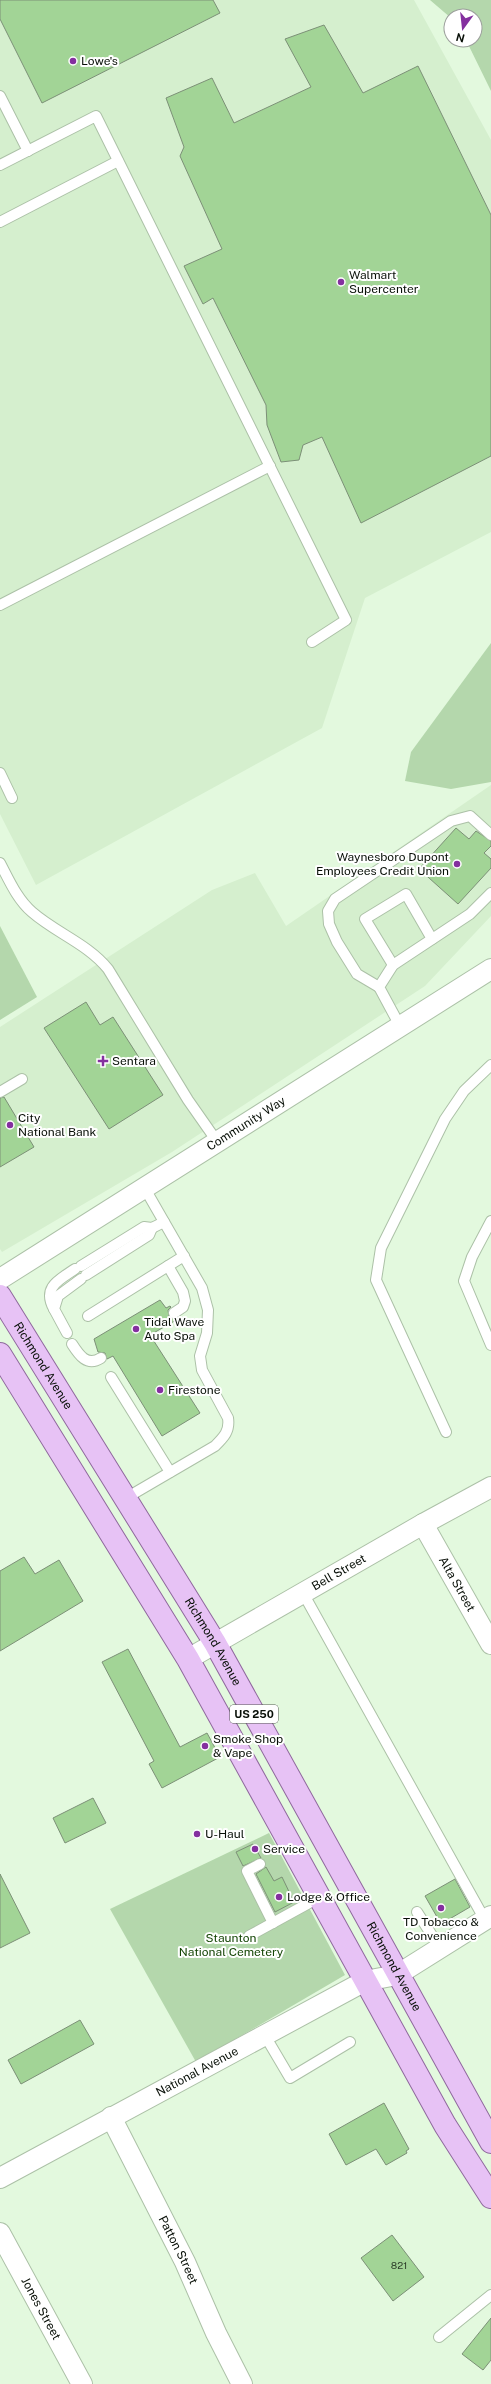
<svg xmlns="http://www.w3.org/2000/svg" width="491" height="2384" viewBox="0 0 491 2384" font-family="'Public Sans',sans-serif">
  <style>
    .built { fill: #d5efce }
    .green { fill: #b4d7ac }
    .building { fill: #a2d496; stroke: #7c9077 }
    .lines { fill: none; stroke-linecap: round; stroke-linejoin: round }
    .lane-casing { stroke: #acc1a7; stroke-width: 12 }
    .street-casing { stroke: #acc1a7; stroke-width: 22 }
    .primary-casing { stroke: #8f699d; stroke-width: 24 }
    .lane { stroke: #fff; stroke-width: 10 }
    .street { stroke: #fff; stroke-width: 20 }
    .primary { stroke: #e7c2f5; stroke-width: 22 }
    .poi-dot { fill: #84309f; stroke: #fff; stroke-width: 1.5 }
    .labels { text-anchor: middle; stroke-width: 4; stroke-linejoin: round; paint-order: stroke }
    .number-label { font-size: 10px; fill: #2e402b }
    .shield { fill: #fff; stroke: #525751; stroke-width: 1 }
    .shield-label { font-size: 11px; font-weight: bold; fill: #080f07 }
    .poi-label { font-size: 12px; fill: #080f07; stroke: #fff; text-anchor: start }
    .street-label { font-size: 12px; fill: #080f07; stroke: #fff }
    .park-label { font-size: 12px; fill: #144505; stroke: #fff }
  </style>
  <rect width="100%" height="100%" fill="#e3f9de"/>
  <g class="built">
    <polygon points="0,0 414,0 491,140 491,532 365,598 322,728 36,885 0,814"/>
    <polygon points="491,785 491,916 425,986 172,1152 2,1252 0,1249 0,1027 212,890 255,873 286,926"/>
  </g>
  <g class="green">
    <polygon points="430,0 491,0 491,91 466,40 475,40 475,16 451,16 451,18"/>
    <polygon points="491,643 491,782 451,789 405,781 411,752"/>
    <polygon points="0,926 37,997 0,1020"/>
    <polygon points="269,1833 345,1975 196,2062 110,1909"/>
  </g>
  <g class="building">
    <polygon points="0,0 213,0 220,13 42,103 0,19"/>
    <polygon points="324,25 363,93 418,66 491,215 491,456 361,523 322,437 303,445 299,460 281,462 267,425 266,405 213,298 203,304 184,266 222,249 180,156 184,147 166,98 212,78 234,123 311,87 285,39"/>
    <polygon points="456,828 469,839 476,831 491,841 491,846 484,853 491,859 491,868 458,904 419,869"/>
    <polygon points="86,1002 100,1025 113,1017 163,1095 109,1129 44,1028"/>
    <polygon points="4,1097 34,1147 0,1167 0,1098"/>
    <polygon points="160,1300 166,1308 170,1306 171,1307 168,1310 169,1317 178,1319 150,1335 200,1413 162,1436 113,1356 107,1359 105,1353 98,1352 94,1339"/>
    <polygon points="24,1557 35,1574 59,1560 83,1601 0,1651 0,1571"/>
    <polygon points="128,1649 180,1747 207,1733 220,1757 162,1788 149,1764 154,1761 102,1662"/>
    <polygon points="93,1798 106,1823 65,1843 53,1818"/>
    <polygon points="253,1844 261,1858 243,1866 236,1852"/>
    <polygon points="266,1867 274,1881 282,1877 294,1902 275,1912 256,1874"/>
    <polygon points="0,1874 30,1933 0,1948"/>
    <polygon points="455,1879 470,1907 441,1924 425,1896"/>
    <polygon points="80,2020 94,2044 21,2084 8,2060"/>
    <polygon points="384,2103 409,2149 406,2151 407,2153 386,2165 376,2149 346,2165 329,2134"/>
    <polygon points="392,2235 424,2277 393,2301 361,2258"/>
    <polygon points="491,2318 491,2360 483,2370 462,2354"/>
  </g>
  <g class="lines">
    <defs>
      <g id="lane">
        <polyline points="0,96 28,151"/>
        <polyline points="0,165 96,116 346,620 312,642"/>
        <polyline points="0,222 118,161"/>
        <polyline points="0,605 270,466"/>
        <polyline points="0,773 12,798"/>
        <path d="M0 863C9 880 17 899 32 912 56 933 88 944 108 969L188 1100 216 1140"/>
        <polyline points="393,965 365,919 406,894 432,939"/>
        <polyline points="379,987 357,974 337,942 329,924 328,911 335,899 451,821 470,816 491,835"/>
        <polyline points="400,1026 379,987 393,965 470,914 491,893"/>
        <polyline points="0,1092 22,1079"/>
        <polyline points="491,1221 472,1257 464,1281 491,1345"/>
        <polyline points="81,1266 144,1227 152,1228 164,1222"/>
        <polyline points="168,1266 183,1292 185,1301 183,1307 174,1313"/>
        <polyline points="86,1275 149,1235 152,1228"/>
        <path d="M54 1309C42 1287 59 1280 75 1269"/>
        <polyline points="88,1316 184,1256"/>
        <polyline points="67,1333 54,1309 58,1296 81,1279"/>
        <path d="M72 1344C79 1355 87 1367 101 1358"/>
        <polyline points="111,1377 170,1472"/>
        <polyline points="446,1432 376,1280 381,1248 445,1119 464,1091 491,1065"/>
        <path d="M126 1498 215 1446C224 1437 230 1431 228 1418L202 1370 200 1356 207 1333 208 1310 202 1288 144 1187"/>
        <polyline points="303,1593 485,1920"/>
        <polyline points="260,1864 247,1871 273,1923"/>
        <polyline points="417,1912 440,1948"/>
        <polyline points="249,1936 320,1897"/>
        <polyline points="264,2034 290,2078 350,2042"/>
        <polyline points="439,2337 491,2295"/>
      </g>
      <g id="street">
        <path id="s1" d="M0 1279 491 969"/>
        <path id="s2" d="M423 1524 491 1644"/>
        <path id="s3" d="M188 1659 423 1524 491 1487"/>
        <path id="s4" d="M111 2117 185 2262 216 2333 242 2384"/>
        <path id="s5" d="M0 2178 365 1981 397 1975 491 1916"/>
        <path id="s6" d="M0 2233 82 2384"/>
      </g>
      <g id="primary">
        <path id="s7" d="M0 1296 215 1643 491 2142"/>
        <polyline points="0,1354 188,1659 445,2125 491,2197"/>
      </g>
    </defs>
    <use href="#lane" class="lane-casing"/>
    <use href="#street" class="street-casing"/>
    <use href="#primary" class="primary-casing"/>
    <use href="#lane" class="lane"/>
    <use href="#street" class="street"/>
    <use href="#primary" class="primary"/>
  </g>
  <g class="poi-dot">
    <circle cx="73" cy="61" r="4"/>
    <circle cx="341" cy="282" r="4"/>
    <circle cx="457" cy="864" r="4"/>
    <path d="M101 1055h4v4h4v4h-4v4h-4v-4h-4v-4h4z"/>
    <circle cx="10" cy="1125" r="4"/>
    <circle cx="136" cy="1329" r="4"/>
    <circle cx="160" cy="1390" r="4"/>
    <circle cx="205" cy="1746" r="4"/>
    <circle cx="197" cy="1834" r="4"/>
    <circle cx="255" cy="1849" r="4"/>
    <circle cx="279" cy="1897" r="4"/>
    <circle cx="441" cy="1908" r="4"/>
  </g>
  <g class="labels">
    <g class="number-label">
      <text x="399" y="2269">821</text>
    </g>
    <rect class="shield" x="230" y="1705" width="48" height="18" rx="3"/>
    <g class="shield-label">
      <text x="254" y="1718">US 250</text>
    </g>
    <g class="poi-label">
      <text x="81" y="65">Lowe's</text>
      <text x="349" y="279">Walmart<tspan x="349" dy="14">Supercenter</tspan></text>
      <text x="449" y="861" text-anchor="end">Waynesboro Dupont<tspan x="449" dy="14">Employees Credit Union</tspan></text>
      <text x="112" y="1065">Sentara</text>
      <text x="18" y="1122">City<tspan x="18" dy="14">National Bank</tspan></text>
      <text x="144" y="1326">Tidal Wave<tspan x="144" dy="14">Auto Spa</tspan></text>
      <text x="168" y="1394">Firestone</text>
      <text x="213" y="1743">Smoke Shop<tspan x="213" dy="14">&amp; Vape</tspan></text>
      <text x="205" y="1838">U-Haul</text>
      <text x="263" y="1853">Service</text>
      <text x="287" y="1901">Lodge &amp; Office</text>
      <text x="441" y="1926" text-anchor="middle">TD Tobacco &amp;<tspan x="441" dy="14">Convenience</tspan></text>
    </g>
    <g class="street-label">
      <text dy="4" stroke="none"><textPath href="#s1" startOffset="291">Community Way</textPath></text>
      <text dy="4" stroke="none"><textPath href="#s7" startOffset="82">Richmond Avenue</textPath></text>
      <text dy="4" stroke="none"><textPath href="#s3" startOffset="174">Bell Street</textPath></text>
      <text dy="4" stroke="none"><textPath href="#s2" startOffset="69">Alta Street</textPath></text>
      <text dy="4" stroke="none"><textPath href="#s7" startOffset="406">Richmond Avenue</textPath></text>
      <text dy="4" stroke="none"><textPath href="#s7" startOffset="778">Richmond Avenue</textPath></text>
      <text dy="4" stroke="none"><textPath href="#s5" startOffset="224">National Avenue</textPath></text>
      <text dy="4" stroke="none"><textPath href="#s4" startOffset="149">Patton Street</textPath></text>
      <text dy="4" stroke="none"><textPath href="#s6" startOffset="86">Jones Street</textPath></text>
    </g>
    <g class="park-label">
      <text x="231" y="1942">Staunton<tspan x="231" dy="14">National Cemetery</tspan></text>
    </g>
  </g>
  <g transform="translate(463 28) rotate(195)"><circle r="19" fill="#ffffff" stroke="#9c9f9c"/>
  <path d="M0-3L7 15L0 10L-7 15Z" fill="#84309f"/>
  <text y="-6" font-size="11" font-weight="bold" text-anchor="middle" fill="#080f07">N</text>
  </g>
</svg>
